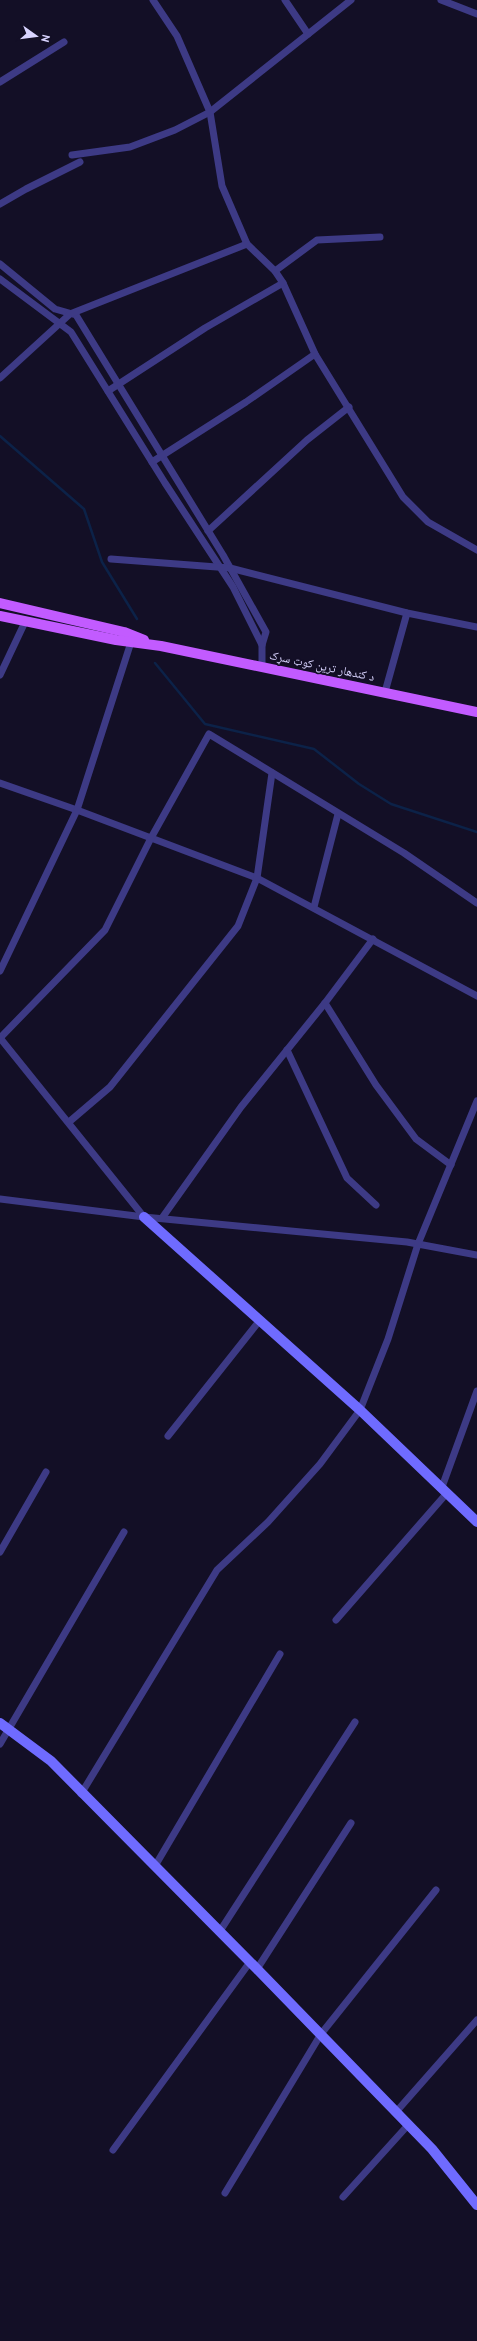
<svg xmlns="http://www.w3.org/2000/svg" width="477" height="2341" viewBox="0 0 477 2341" font-family="'PT Sans','Noto Naskh Arabic',sans-serif">
  <style>
    .lines { fill: none; stroke-linecap: round; stroke-linejoin: round }
    .stream { stroke: #0c2248; stroke-width: 2.5 }
    .street { stroke: #3d3a85; stroke-width: 7 }
    .secondary { stroke: #6f6bff; stroke-width: 10 }
    .primary { stroke: #c25bff; stroke-width: 10 }
    .labels { text-anchor: middle; stroke-width: 3.5; stroke-linejoin: round; paint-order: stroke }
    .street-label { font-size: 12px; fill: #d9d4ff; stroke: #130f26 }
  </style>
  <rect width="100%" height="100%" fill="#130f26"/>
  <g class="lines">
    <g class="stream">
      <polyline points="0,436 84,509 102,562 137,619"/>
      <polyline points="155,663 205,724 314,749 359,784 391,804 477,832"/>
    </g>
    <g class="street">
      <polyline points="153,0 177,36 210,112 222,186 247,244 275,271 283,283 315,354 403,497 428,522 477,550"/>
      <polyline points="285,0 308,34"/>
      <polyline points="441,0 477,14"/>
      <polyline points="0,82 64,42"/>
      <polyline points="72,155 130,147 175,130 210,112 351,0"/>
      <polyline points="0,204 26,189 80,162"/>
      <polyline points="0,264 55,309 76,315 223,555 266,632 262,645 262,667"/>
      <polyline points="275,271 317,240 380,237"/>
      <polyline points="0,279 71,332 165,483 233,587 262,645"/>
      <polyline points="0,378 70,314 247,244"/>
      <polyline points="108,391 205,328 283,283"/>
      <polyline points="152,462 246,402 315,354"/>
      <polyline points="208,531 307,440 349,407"/>
      <polyline points="111,559 230,568 407,613 477,627"/>
      <polyline points="0,675 25,622"/>
      <polyline points="385,692 407,613"/>
      <polyline points="0,783 77,810 257,878 477,996"/>
      <polyline points="314,907 338,814"/>
      <polyline points="0,971 77,810 132,639"/>
      <polyline points="325,1003 376,1085 416,1139 451,1165"/>
      <polyline points="0,1038 105,930 151,838 209,734 404,853 477,903"/>
      <polyline points="0,1038 144,1217"/>
      <polyline points="287,1050 347,1178 376,1205"/>
      <polyline points="69,1122 110,1087 238,926 257,878 272,773"/>
      <polyline points="0,1199 144,1217 407,1242 477,1255"/>
      <polyline points="162,1218 241,1107 325,1003 373,939"/>
      <polyline points="168,1436 260,1320"/>
      <polyline points="442,1487 477,1391"/>
      <polyline points="0,1552 46,1472"/>
      <polyline points="336,1620 447,1493"/>
      <polyline points="0,1744 124,1532"/>
      <polyline points="81,1794 217,1570 268,1522 320,1464 360,1410 388,1339 418,1244 477,1101"/>
      <polyline points="155,1866 280,1654"/>
      <polyline points="220,1931 355,1722"/>
      <polyline points="257,1969 351,1823"/>
      <polyline points="396,2112 477,2020"/>
      <polyline points="113,2150 250,1962"/>
      <polyline points="225,2193 321,2034 436,1890"/>
      <polyline points="343,2197 409,2124"/>
    </g>
    <g class="secondary">
      <polyline points="144,1217 360,1410 477,1522"/>
      <polyline points="0,1723 51,1761 257,1969 432,2149 477,2205"/>
    </g>
    <g class="primary">
      <polyline points="0,603 124,632 144,640"/>
      <polyline points="0,616 116,640 161,646 477,712"/>
    </g>
  </g>
  <g class="labels">
    <g class="street-label">
      <text transform="translate(322 666) rotate(12)" y="4">د کندهار ترين کوټ سړک</text>
    </g>
  </g>
  <g transform="translate(36 36) rotate(104)" stroke="#130f26" stroke-width="3" paint-order="stroke">
  <path d="M0-3L7 15L0 10L-7 15Z" fill="#d9d4ff"/>
  <text y="-6" font-size="11" font-weight="bold" text-anchor="middle" fill="#d9d4ff">N</text>
  </g>
</svg>
